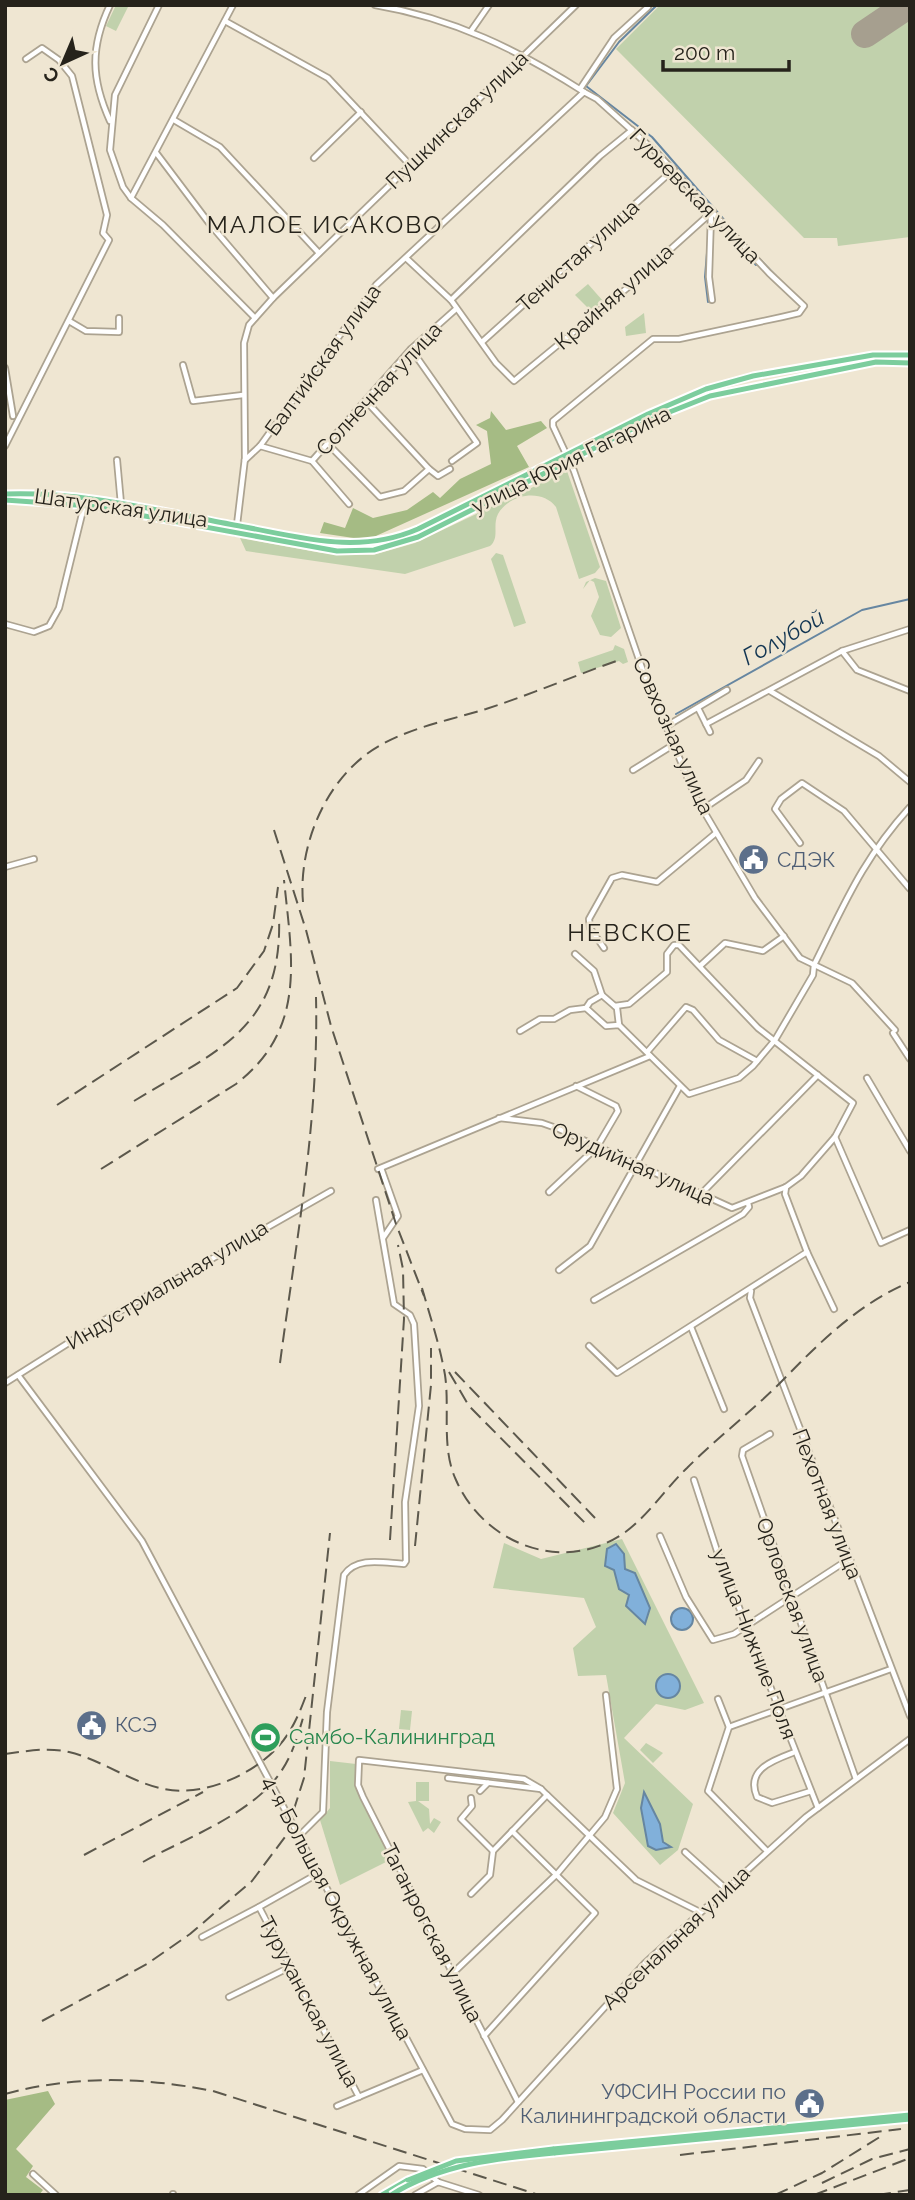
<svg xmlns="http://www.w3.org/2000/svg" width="915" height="2200" viewBox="0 0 915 2200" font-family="Raleway,sans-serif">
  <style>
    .green { fill: #c1d1ac }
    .forest { fill: #a5bb84 }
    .water { fill: #81b0da; stroke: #6686a1; stroke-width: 2 }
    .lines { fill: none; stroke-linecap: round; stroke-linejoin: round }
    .stream { stroke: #6686a1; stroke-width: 2 }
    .runway { stroke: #a69f8f; stroke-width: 28 }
    .minor-casing { stroke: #aca391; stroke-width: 8 }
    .major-casing { stroke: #fff; stroke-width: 9 }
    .minor { stroke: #fff; stroke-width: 4.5 }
    .major { stroke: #7ccd9d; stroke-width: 5 }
    .rail { stroke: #5c584c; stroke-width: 2; stroke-dasharray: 14 7; stroke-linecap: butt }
    .major-bridge-casing { stroke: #fff; stroke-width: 9; stroke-linecap: butt }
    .major-bridge { stroke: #7ccd9d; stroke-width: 5 }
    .labels { text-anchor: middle; stroke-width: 5; stroke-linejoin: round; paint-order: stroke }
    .street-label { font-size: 21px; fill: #26231b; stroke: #efe6d2 }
    .service-label { font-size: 21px; fill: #4e5e75; stroke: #efe6d2; text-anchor: start }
    .leisure-label { font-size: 21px; fill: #27864d; stroke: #efe6d2; text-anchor: start }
    .water-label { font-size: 23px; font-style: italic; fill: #123552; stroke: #efe6d2 }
    .quarter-label { font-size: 24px; letter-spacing: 2px; fill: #26231b; stroke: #efe6d2 }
  </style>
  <rect width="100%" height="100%" fill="#efe6d2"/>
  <g class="green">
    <polygon points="116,5 129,5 116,31 106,26"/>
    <polygon points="660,5 901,5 862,30 866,37 910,9 910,237 838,246 837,238 804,238 616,49"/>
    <polygon points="588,284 603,301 591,311 575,295"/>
    <polygon points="644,313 646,333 626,336 625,327"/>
    <path d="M567 471 600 567 595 573 579 579 556 507C542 488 509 494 498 514 492 526 500 537 490 546L405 574 246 551 240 538 322 553 373 555 415 543Z"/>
    <polygon points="496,553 503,555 526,623 514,627 491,559"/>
    <polygon points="595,578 606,581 621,628 611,637 600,635 591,616 599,597 594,582 590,580 583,589 586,582"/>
    <polygon points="615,645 624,649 628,662 623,664 619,661 581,673 578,662 613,650"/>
    <polygon points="622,1539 704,1703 685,1710 656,1704 624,1738 693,1804 678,1850 660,1865 613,1813 625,1783 606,1675 578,1676 573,1648 596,1627 584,1598 493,1588 504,1543 541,1559"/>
    <polygon points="401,1710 412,1711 410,1730 399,1729"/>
    <polygon points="646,1743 663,1753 653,1763 640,1750"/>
    <polygon points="330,1761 356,1764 357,1790 392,1859 340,1885 320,1820 330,1808"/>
    <polygon points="416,1782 429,1782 429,1801 418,1801 429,1809 430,1824 434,1818 441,1822 434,1833 428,1828 423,1832 408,1802 416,1801"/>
  </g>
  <g class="forest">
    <polygon points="491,411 506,430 541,421 547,428 517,446 529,467 367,540 320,533 324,522 345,528 353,508 373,518 407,510 433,492 440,498 460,479 491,464 487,431 476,425 490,418"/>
    <polygon points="48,2091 55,2104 16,2149 33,2166 26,2177 43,2190 39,2195 5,2195 5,2100"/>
  </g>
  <g class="water">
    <polygon points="616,1544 624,1554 625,1569 635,1573 650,1608 645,1624 626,1606 629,1595 619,1589 614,1570 605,1566 607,1549"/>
    <circle cx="682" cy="1619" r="11"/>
    <circle cx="668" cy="1686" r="12"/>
    <polygon points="644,1792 660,1824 663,1842 671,1847 656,1850 648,1846 641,1808"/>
  </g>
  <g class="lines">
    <g class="stream">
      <polyline points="657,5 619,42 586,86 652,137 746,245"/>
      <polyline points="714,219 756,265"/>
      <polyline points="750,249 776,276"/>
      <polyline points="707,253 705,277 708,302"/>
      <polyline points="676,714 862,610 910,599"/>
    </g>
    <polyline class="runway" points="865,34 908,5"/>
    <defs>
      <g id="minor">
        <path d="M110 5C90 47 91 79 110 121"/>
        <polyline points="159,5 115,95 110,150 123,187 131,198 163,225 255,318"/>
        <path d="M375 5C452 18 519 50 584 92"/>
        <polyline points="225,21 328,78 410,165"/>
        <polyline points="471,31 489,5"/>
        <polyline points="580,89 614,38 648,7"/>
        <polyline points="174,120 220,147 319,253"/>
        <polyline points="157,154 209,223 273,298"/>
        <polyline points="314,158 361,112"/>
        <polyline points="131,198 233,5"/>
        <polyline points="711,215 709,277 712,300"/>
        <polyline points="406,258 451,300 496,363 514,381 632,284 713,211"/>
        <polyline points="451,300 600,156 632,130"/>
        <polyline points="69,321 86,331 119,332 119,318"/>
        <polyline points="482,342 674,169"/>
        <polyline points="411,349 477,443 452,461"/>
        <polyline points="183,365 193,401 243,395"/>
        <polyline points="5,368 13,416"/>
        <polyline points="366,401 429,469 438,476 450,469"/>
        <polyline points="328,444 380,497 404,491 429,469"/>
        <polyline points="5,446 109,240 103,233 107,215 72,76 59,60 42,48 26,59"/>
        <polyline points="260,446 312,461 411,349 456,309"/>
        <polyline points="117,460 121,504"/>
        <polyline points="245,460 260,446 376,285 584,92 597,99 657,153 769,273 804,306 799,313 782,317 679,339 653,339 553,421 553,426 574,471 643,671 696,798 755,898 800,958 852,983 895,1030"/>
        <polyline points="312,461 349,504"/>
        <polyline points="236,533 245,458 244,343 249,325 273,298 576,5"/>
        <polyline points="5,624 34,632 49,626 59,608 84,506"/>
        <polyline points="842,651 857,670 910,691"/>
        <polyline points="770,691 879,756 910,782"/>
        <polyline points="698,708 710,732"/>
        <polyline points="706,724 842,651 910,629"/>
        <polyline points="665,727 727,690"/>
        <polyline points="633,770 673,745"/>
        <polyline points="703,809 746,780 759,761"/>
        <polyline points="800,843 775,809 781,799 802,783 844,811 910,889"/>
        <polyline points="5,867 34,859"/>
        <polyline points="604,948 590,928 589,919 612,878 622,875 657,882 716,833"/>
        <polyline points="575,954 594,971 602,995 590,1002 586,1008"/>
        <polyline points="700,966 725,943 763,951 784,936"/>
        <polyline points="602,995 617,1008 619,1025"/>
        <path d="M520 1031 540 1019H554L570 1010 586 1008 606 1026 619 1025 689 1094 739 1078 753 1066 775 1040 813 975 814 965C845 903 862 860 910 807"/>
        <polyline points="893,1033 910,1059"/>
        <polyline points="648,1051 686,1007 693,1010 719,1040 757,1061"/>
        <polyline points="867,1078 910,1151"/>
        <polyline points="499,1118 542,1123 559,1129 732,1208 786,1187 801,1176 835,1137 853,1103 758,1028 679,945 674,945 667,954 667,972 629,1004 615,1006"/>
        <polyline points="835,1137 881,1243 910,1230"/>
        <polyline points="381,1168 398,1216 383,1238"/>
        <polyline points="378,1169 650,1056"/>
        <polyline points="786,1187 785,1194 807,1252 834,1309"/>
        <polyline points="549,1192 597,1147 618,1111 616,1106 576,1086"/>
        <polyline points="700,1195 818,1075"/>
        <polyline points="559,1270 590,1246 680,1086"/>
        <polyline points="751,1291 750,1298 910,1716"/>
        <polyline points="594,1300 743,1214 749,1207 748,1203"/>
        <polyline points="691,1327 724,1409"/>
        <polyline points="589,1346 617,1373 807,1252"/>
        <polyline points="18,1375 142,1541 452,2124 465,2129 490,2130 502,2120 645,1963 806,1817 910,1739"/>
        <polyline points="5,1383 108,1318 331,1191"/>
        <polyline points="770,1434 743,1450 742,1456 856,1779"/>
        <polyline points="694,1480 718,1554 818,1808"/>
        <polyline points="660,1536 686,1597 713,1640 734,1634 849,1559"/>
        <polyline points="718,1699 729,1727 708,1791 767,1851"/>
        <polyline points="729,1727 891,1669"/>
        <path d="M795 1752C774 1760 745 1769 757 1797L772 1803 811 1791"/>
        <polyline points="448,1778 541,1789 547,1795"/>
        <polyline points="480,1791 488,1783"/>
        <polyline points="471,1798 472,1806 461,1819 493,1851 547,1795 636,1880 700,1912"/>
        <path d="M299 1836 323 1812 327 1712 344 1575C357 1556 384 1563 404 1564L406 1561 405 1502 419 1406 414 1324 410 1315 394 1304 376 1200"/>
        <polyline points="685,1852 726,1889"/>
        <polyline points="319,1873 259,1907 359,2097"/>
        <polyline points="471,1894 490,1875 493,1851"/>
        <polyline points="202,1937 259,1907"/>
        <polyline points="453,1973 557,1874 605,1817 617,1789 606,1695"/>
        <polyline points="229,1997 290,1967"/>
        <polyline points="484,2036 595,1913 512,1831"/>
        <polyline points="518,2102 363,1797 358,1785 359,1760 524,1779 541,1789"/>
        <polyline points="337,2106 423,2070"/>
        <polyline points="33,2174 56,2195"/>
        <polyline points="438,2182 479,2195"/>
        <polyline points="173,2195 173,2194"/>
        <polyline points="358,2195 399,2166 423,2169 438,2182"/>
        <polyline points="415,2195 438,2182"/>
      </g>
      <g id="major">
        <path d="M5 494C82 491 159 511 234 525 297 536 356 556 418 529L648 414 706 389 753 376 873 355H910"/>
        <polyline points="5,500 90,506 337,551 374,550 418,537 652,419 710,396 876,362 910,363"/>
        <polyline points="553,2149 910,2115"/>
        <polyline points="554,2153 910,2119"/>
        <polyline points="382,2195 408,2180"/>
      </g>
    </defs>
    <use href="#minor" class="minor-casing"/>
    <use href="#major" class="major-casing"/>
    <use href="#minor" class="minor"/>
    <use href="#major" class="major"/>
    <g class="rail">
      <polyline points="274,830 306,930 331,1026 396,1224 424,1296"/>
      <path d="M303 902C298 844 327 776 379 746 412 727 450 720 486 709 532 694 576 675 622 659"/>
      <path d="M134 1101C216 1051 283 1029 279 917"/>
      <polyline points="57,1105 237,988 264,951 273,924 278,887"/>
      <path d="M101 1169 236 1084C307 1029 292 959 284 880"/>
      <path d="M422 1288C430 1316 440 1346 445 1375 450 1409 441 1448 456 1480 484 1544 563 1575 624 1533 648 1516 666 1488 687 1468 717 1438 751 1412 781 1382 820 1342 858 1304 910 1282"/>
      <path d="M280 1363C296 1242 319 1119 316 997"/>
      <polyline points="449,1372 469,1406 588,1526"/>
      <polyline points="455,1372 595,1518"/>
      <polyline points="390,1540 404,1319 403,1269 398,1245"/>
      <polyline points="415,1546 431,1385 431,1348"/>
      <path d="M5 1754C27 1751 48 1747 69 1752 102 1760 130 1782 164 1789 202 1797 250 1776 276 1749 291 1734 300 1712 307 1693"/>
      <polyline points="84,1855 203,1792"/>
      <path d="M143 1862C186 1838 252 1814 280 1773 292 1756 297 1738 303 1718"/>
      <polyline points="42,2021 147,1964 190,1934 252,1881 285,1837 304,1778 330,1533"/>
      <path d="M5 2094C75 2075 143 2077 213 2091L539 2195"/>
      <polyline points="680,2155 901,2129"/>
      <polyline points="822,2183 872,2159 910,2149"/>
      <polyline points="775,2195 822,2173 883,2135"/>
      <polyline points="814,2195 910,2158"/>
      <polyline points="877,2195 910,2190"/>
    </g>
    <defs>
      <g id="major-bridge">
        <polyline points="408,2180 456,2161 553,2149"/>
        <path d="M391 2195C440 2164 498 2158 554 2153"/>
      </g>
    </defs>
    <use href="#major-bridge" class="major-bridge-casing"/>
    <use href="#major-bridge" class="major-bridge"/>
  </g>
  <defs>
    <symbol id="civic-disc" viewBox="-11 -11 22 22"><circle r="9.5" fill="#5c6f8a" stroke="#efe6d2"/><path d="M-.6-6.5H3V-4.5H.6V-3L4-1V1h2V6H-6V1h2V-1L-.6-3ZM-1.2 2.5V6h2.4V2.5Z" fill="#fff"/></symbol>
    <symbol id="stadium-disc" viewBox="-11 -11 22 22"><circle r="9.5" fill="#2e9e5b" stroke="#efe6d2"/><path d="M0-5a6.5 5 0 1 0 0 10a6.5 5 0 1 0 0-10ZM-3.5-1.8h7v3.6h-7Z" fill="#fff"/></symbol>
  </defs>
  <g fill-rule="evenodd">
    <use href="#civic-disc" x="736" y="842" width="35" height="35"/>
    <use href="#civic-disc" x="74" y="1708" width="35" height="35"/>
    <use href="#stadium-disc" x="248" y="1720" width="35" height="35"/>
    <use href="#civic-disc" x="792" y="2086" width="35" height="35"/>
  </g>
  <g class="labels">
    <g class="street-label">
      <text transform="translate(457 120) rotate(-44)" y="7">Пушкинская улица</text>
      <text transform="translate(695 196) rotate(46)" y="7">Гурьевская улица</text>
      <text transform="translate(578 256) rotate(-42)" y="7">Тенистая улица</text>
      <text transform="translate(614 297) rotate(-41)" y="7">Крайняя улица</text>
      <text transform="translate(323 360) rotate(-54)" y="7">Балтийская улица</text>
      <text transform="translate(379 389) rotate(-47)" y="7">Солнечная улица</text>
      <text transform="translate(571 460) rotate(-26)" y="7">улица Юрия Гагарина</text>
      <text transform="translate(121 508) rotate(8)" y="7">Шатурская улица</text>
      <text transform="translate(673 736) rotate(66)" y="7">Совхозная улица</text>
      <text transform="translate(633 1164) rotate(24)" y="7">Орудийная улица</text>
      <text transform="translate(167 1285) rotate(-31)" y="7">Индустриальная улица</text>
      <text transform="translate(827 1504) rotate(69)" y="7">Пехотная улица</text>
      <text transform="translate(792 1600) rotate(70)" y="7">Орловская улица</text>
      <text transform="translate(754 1644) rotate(69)" y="7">улица Нижние Поля</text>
      <text transform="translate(337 1908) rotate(62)" y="7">4-я Большая Окружная улица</text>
      <text transform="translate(432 1933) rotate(63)" y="7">Таганрогская улица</text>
      <text transform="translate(676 1938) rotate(-44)" y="7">Арсенальная улица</text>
      <text transform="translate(309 2002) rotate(62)" y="7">Туруханская улица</text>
    </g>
    <g class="service-label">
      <text x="777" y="867">СДЭК</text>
      <text x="115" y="1732">КСЭ</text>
      <text x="786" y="2099" text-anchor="end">УФСИН России по<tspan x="786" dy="24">Калининградской области</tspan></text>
    </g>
    <g class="leisure-label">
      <text x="289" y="1744">Самбо-Калининград</text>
    </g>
    <g class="water-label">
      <text transform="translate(783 637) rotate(-29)" y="8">Голубой</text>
    </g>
    <g class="quarter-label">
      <text x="325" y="233">МАЛОЕ ИСАКОВО</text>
      <text x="630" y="941">НЕВСКОЕ</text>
    </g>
  </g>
  <rect width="915" height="2200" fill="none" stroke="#26231b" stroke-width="14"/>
  <g transform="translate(63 63) rotate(224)" stroke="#efe6d2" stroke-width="5" paint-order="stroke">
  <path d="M0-5L12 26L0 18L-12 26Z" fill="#26231b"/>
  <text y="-10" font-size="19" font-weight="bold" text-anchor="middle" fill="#26231b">С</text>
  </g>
  <path d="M663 60v10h126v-10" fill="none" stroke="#26231b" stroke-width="3.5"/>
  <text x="674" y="60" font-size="21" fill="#26231b" stroke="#efe6d2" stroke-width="5" paint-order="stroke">200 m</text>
</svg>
